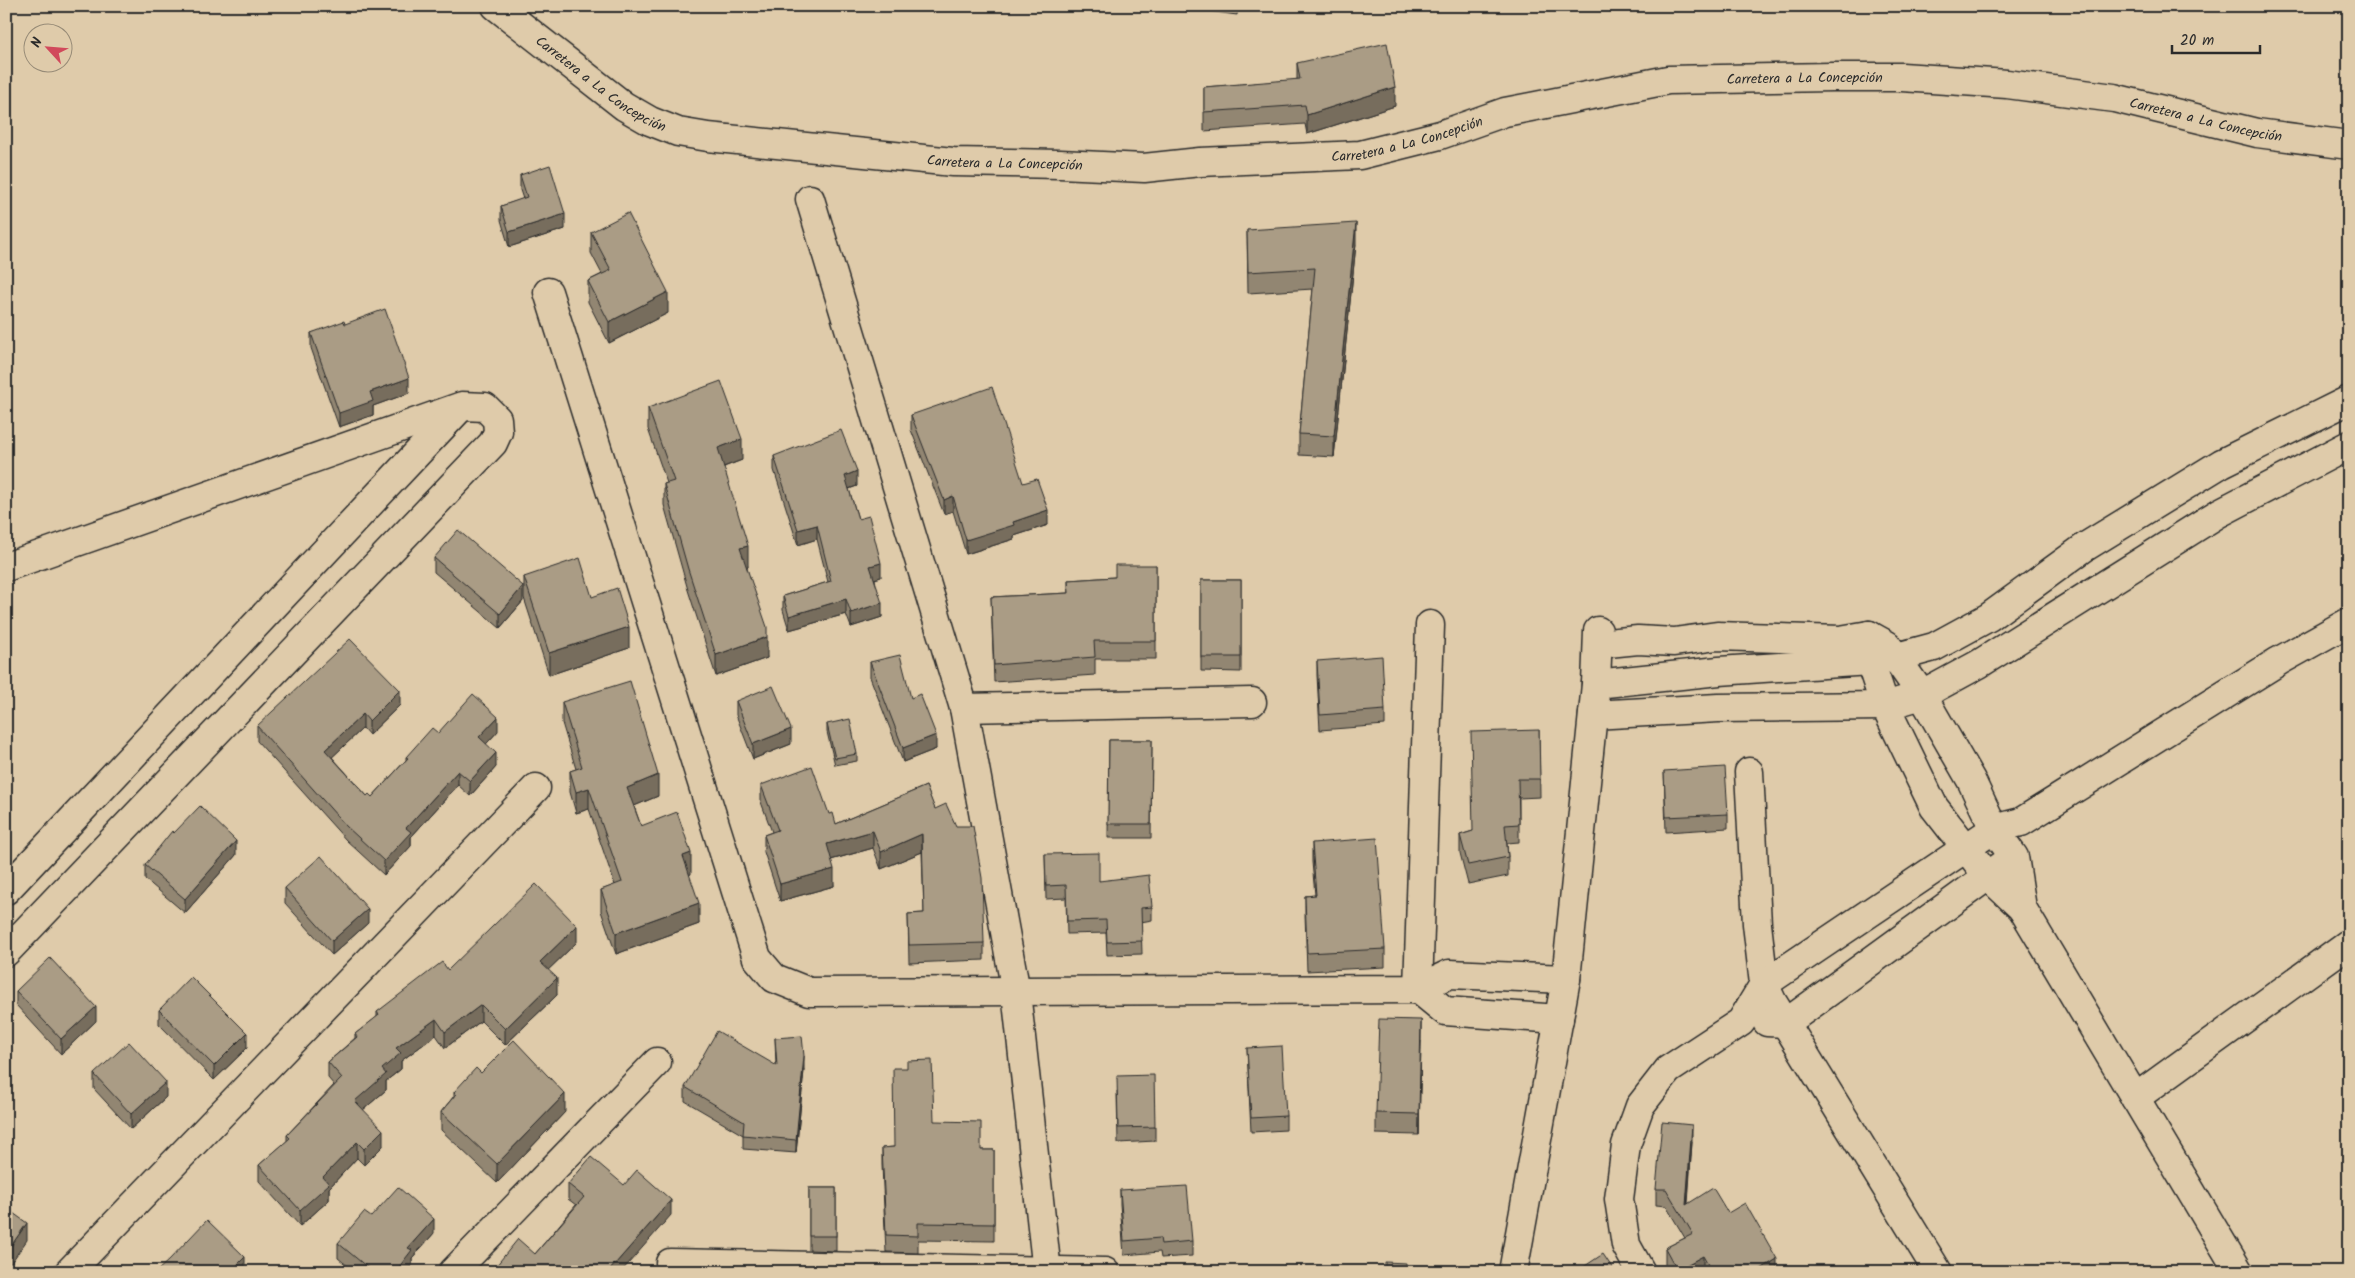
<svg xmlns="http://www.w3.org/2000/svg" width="2355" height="1278" viewBox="0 0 2355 1278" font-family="Kalam,sans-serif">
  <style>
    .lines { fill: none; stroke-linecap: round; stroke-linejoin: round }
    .street-casing { stroke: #2b2b2b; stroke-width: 31 }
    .secondary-casing { stroke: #2b2b2b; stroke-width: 31 }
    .street { stroke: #dfcbaa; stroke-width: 28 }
    .secondary { stroke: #dfcbaa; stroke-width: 28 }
    .wall { fill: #928672; stroke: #2b2b2b }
    .shaded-wall { fill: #776d5d; stroke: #2b2b2b }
    .building { fill: #aa9c85; stroke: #2b2b2b }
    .labels { text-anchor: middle; stroke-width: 4; stroke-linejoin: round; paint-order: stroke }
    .street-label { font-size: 14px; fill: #2b2b2b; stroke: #dfcbaa }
  </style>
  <rect width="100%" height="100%" fill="#dfcbaa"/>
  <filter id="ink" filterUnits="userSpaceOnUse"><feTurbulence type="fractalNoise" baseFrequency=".02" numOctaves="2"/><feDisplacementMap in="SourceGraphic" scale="10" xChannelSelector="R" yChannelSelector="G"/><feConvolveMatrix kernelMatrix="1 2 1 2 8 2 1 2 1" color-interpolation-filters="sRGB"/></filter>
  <g filter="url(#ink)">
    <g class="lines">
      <defs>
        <g id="street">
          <polyline points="810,199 964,708 1016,992 1047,1272"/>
          <polyline points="548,292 757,958 774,978 809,992 1418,989 1449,974 1566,979"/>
          <polyline points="6,567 462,406 485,407 497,419 498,432 493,443 6,952"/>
          <polyline points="1869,635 1870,661 1885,706 1934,807 1987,875 2022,908 2239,1272"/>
          <polyline points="1598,644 1638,640 1674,642 1717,636 1840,640 1869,635 1887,645 1922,695 1971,780 1994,829 2014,857 2022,908"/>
          <polyline points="1596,684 1719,671 1870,661 1897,657 1934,647 1989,617 2085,547 2222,463 2349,400"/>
          <polyline points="964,708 1252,702"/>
          <polyline points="1593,715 1718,708 1885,706 1922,695 1979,664 2219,513 2349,445"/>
          <polyline points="1749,772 1757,924 1764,984 1772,1001 1938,1272"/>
          <polyline points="6,890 459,409"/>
          <polyline points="1418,989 1430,625"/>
          <polyline points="1418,989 1445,1011 1559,1019"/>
          <polyline points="1767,1022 1786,1023 2003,865"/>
          <polyline points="2135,1098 2349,943"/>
          <polyline points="670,1263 1105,1272"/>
          <polyline points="69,1272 536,788"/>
          <polyline points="453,1272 657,1062"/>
          <polyline points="1513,1272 1566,979 1596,684 1598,631"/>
          <polyline points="1641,1272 1626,1245 1619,1199 1626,1145 1640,1106 1668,1070 1741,1022 1764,984 1994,829 2021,822 2279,661 2349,622"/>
        </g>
        <g id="secondary">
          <path id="s1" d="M496 6 624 106 650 121 678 132 708 137 953 162 1060 164 1144 168 1200 162 1360 155 1440 135 1505 112 1668 80 1832 77H1902L2007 84 2114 98 2257 133 2349 145"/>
        </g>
      </defs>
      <use href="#street" class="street-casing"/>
      <use href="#secondary" class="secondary-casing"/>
      <use href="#street" class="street"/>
      <use href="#secondary" class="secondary"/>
    </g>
    <g class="wall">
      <polygon points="1193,6 1238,6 1237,15 1193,9"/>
      <polygon points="1297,63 1395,106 1307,134 1305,124 1204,131 1204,87 1297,80"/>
      <polygon points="520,175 565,229 509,247 501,220 501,206 523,199 520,190"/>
      <polygon points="1247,230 1356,244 1334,457 1299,455 1299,434 1313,289 1248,293"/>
      <polygon points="591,232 668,313 609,343 588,302 588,281 602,274 591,253"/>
      <polygon points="345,324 409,393 373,406 373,415 339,427 311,348 311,333"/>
      <polygon points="648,408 742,460 724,467 748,567 747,568 767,658 716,676 688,590 664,505 664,484 667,483 648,429"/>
      <polygon points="911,415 1023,483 1048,525 1014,536 1014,539 966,554 953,511 944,514 911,430"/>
      <polygon points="774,456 857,486 849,489 858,519 881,577 875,579 882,617 851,627 846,614 789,630 783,610 783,596 828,582 817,539 798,545 774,470"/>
      <polygon points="434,558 523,601 500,628 434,572"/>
      <polygon points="1156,565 1156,659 1095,659 1095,675 994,682 991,597 1068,593 1068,580 1115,577"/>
      <polygon points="524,577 592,597 629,648 549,675 524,598"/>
      <polygon points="1201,580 1241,580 1241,672 1201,671"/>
      <polygon points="1317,661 1385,710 1385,725 1320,730 1317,675"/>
      <polygon points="870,662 911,698 936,749 903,762 870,677"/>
      <polygon points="736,701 791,744 753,759 736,715"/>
      <polygon points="562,702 658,796 634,806 641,826 691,874 689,874 699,924 616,954 601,911 601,890 615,885 589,809 576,813 570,792 570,771 576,769 562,723"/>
      <polygon points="400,705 369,735 363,728 332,757 367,796 372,797 406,760 406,757 438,733 498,731 486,744 496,767 470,796 458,785 411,837 411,846 384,875 346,840 257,741 257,726"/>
      <polygon points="827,724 857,754 857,761 835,765 827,732"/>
      <polygon points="1539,730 1540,797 1519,798 1519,842 1507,843 1508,857 1508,876 1468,884 1460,853 1460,835 1473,831"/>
      <polygon points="1109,740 1152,740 1151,838 1108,838"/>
      <polygon points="1664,771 1728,814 1728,828 1666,832"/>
      <polygon points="761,785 829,814 836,824 926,786 984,943 984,960 909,963 908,914 924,913 922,852 881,869 873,848 831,860 834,886 780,901 764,852 764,835 772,832 761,802"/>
      <polygon points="174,833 236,855 185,913 145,879 145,865"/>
      <polygon points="1312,843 1385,949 1385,967 1307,971 1305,914 1305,896 1315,895 1312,862"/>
      <polygon points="1045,854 1152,907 1152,920 1141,922 1142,954 1107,955 1106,933 1067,934 1066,898 1046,899"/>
      <polygon points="285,888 368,923 332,955 285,903"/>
      <polygon points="577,942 548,970 557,995 505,1045 481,1021 445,1048 436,1035 401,1061 401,1069 386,1081 386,1090 363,1110 383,1146 364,1165 357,1158 329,1188 329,1200 300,1226 259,1181 259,1165 287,1141 287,1135 334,1085 328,1078 328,1062 355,1038 355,1034 377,1017 377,1012 448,970"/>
      <polygon points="16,991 96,1021 61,1054 16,1005"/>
      <polygon points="159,1010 247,1048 214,1080 159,1024"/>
      <polygon points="775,1038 804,1070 796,1153 743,1149 743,1135 685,1101 685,1087 776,1066"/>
      <polygon points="1421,1041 1419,1135 1376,1134 1376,1113"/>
      <polygon points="1247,1048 1286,1116 1286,1130 1251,1132"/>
      <polygon points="481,1073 565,1112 497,1183 441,1130 441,1112 454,1096 454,1092"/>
      <polygon points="94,1074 166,1097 131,1129 94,1089"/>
      <polygon points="1117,1091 1155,1127 1155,1141 1118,1143"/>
      <polygon points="934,1121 981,1150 994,1150 994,1241 918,1240 918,1253 886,1252 882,1165 882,1148 894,1147"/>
      <polygon points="1692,1142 1688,1204 1728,1213 1777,1272 1669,1272 1665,1265 1665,1248 1685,1238 1666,1206 1656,1205 1656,1189"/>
      <polygon points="568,1184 624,1185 671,1215 535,1254 576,1205 568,1199"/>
      <polygon points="809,1188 836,1188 836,1251 809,1250"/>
      <polygon points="1120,1190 1192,1241 1192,1256 1161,1258 1160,1252 1124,1255 1120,1204"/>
      <polygon points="371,1217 434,1233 412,1258 412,1265 406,1272 355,1272 338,1258 338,1243"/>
    </g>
    <g class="shaded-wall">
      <polygon points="1395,87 1395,106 1307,134 1307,115"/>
      <polygon points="565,214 565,229 509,247 509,232"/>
      <polygon points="1356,223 1356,244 1334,457 1334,436"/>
      <polygon points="668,292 668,313 609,343 609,322"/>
      <polygon points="409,378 409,393 373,406 373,415 339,427 339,413 370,392"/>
      <polygon points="742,439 742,460 718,469 718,448"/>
      <polygon points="857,471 857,486 845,490 845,476"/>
      <polygon points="953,496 953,511 944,514 944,500"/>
      <polygon points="1048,510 1048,525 1014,536 1014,539 966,554 966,540 1013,522"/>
      <polygon points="817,525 817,539 798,545 798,530"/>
      <polygon points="748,546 748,567 740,570 740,548"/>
      <polygon points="881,563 881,577 870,580 870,566"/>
      <polygon points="523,586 523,601 500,628 500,614"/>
      <polygon points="846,599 846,614 789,630 789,616"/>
      <polygon points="882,603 882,617 851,627 851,613"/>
      <polygon points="629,627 629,648 549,675 549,653"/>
      <polygon points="767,637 767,658 716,676 716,655"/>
      <polygon points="400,690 400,705 369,735 369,721"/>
      <polygon points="363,714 363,728 325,764 325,750"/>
      <polygon points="498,717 498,731 479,752 479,737"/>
      <polygon points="791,729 791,744 753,759 753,744"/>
      <polygon points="936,735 936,749 903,762 903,748"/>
      <polygon points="496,753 496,767 470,796 470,781"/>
      <polygon points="458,771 458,785 411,837 411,846 384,875 384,861 406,828"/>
      <polygon points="658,775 658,796 627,809 627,788"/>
      <polygon points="589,788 589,809 576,813 576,792"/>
      <polygon points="873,831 873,848 827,861 827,844"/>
      <polygon points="922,834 922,852 881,869 881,852"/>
      <polygon points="236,841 236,855 185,913 185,899"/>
      <polygon points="691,853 691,874 683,877 683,856"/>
      <polygon points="834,869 834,886 780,901 780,884"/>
      <polygon points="699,903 699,924 616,954 616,933"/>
      <polygon points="368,909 368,923 332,955 332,941"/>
      <polygon points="577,926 577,942 540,978 540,962"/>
      <polygon points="557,978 557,995 505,1045 505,1029"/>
      <polygon points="481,1005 481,1021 445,1048 445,1032"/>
      <polygon points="96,1007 96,1021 61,1054 61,1039"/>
      <polygon points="436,1019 436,1035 401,1061 401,1069 386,1081 386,1090 355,1117 355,1101 396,1048"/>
      <polygon points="1421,1020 1421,1041 1419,1135 1419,1114"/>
      <polygon points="247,1033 247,1048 214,1080 214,1066"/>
      <polygon points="804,1056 804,1070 796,1153 796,1140"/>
      <polygon points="166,1082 166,1097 131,1129 131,1114"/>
      <polygon points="565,1094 565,1112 497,1183 497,1164"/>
      <polygon points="1692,1125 1692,1142 1686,1221 1686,1205"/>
      <polygon points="383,1130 383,1146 364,1165 364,1149"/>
      <polygon points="357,1142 357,1158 329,1188 329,1200 300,1226 300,1210 323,1177"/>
      <polygon points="671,1200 671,1215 621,1272 608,1272"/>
      <polygon points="434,1219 434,1233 412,1258 412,1265 406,1272 395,1272 408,1248"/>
      <polygon points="27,1223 27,1240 6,1270 6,1253"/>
      <polygon points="1703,1256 1703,1272 1677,1272 1677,1270"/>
      <polygon points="245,1257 245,1272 230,1272"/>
      <polygon points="1777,1259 1777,1272 1756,1272"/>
    </g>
    <g class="building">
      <polygon points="1387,43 1395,87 1307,115 1305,105 1204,112 1204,87 1300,79 1297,63"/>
      <polygon points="550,165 565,214 509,232 501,206 527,197 520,175"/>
      <polygon points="628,213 668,292 609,322 588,281 611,270 591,232"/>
      <polygon points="1356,223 1334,436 1299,434 1315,268 1248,272 1247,230"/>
      <polygon points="385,309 409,378 370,392 373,401 339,413 311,333 344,321 345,324"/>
      <polygon points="721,381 742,439 718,448 748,546 740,548 767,627 767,637 716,655 688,569 664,484 674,481 648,408"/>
      <polygon points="992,387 1023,483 1037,479 1048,510 1013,522 1014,525 966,540 953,496 944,500 911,415"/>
      <polygon points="841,430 857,471 845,476 858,519 869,516 881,563 870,566 882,603 851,613 846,599 789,616 783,596 831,581 817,525 798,530 774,456"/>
      <polygon points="458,530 523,586 500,614 434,558"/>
      <polygon points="580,558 592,597 617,588 629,627 549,653 524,577"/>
      <polygon points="1115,565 1156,565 1156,641 1094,641 1095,657 994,665 991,597 1069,593 1068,580 1115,577"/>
      <rect x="1201" y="580" width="40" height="77"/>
      <polygon points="350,639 400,690 369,721 363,714 325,750 367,796 369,794 372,797 408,758 406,757 432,728 438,733 473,694 498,717 479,737 496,753 470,781 458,771 406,828 411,832 384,861 346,826 257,726"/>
      <polygon points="900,655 911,698 920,694 936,735 903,748 870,662"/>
      <polygon points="1382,656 1385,710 1320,715 1317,661"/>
      <polygon points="630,681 658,775 627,788 641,826 677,812 691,853 683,856 699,903 616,933 601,890 622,882 589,788 576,792 570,771 582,767 562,702"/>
      <polygon points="773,686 791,729 753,744 736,701"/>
      <polygon points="850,719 857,754 835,758 827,724"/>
      <polygon points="1539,730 1540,779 1518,779 1519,824 1505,825 1508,857 1468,865 1460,835 1473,831 1471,732"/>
      <polygon points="1109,740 1152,740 1151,824 1108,824"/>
      <polygon points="812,766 829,814 833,813 836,824 926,786 935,809 946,804 956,826 973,826 982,878 984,943 909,945 908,914 924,913 922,834 881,852 873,831 827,844 834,869 780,884 764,835 778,830 761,785"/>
      <polygon points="1725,767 1728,814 1666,817 1664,771"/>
      <polygon points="200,806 236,841 185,899 145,865 172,831 174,833"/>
      <polygon points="1377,838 1385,949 1307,953 1305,896 1316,895 1312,843"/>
      <polygon points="1099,853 1099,881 1149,875 1152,907 1141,908 1142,941 1107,942 1106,920 1067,921 1066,885 1046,886 1045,854"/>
      <polygon points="321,856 368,909 332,941 285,888"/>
      <polygon points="536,884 577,926 540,962 557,978 505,1029 481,1005 445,1032 436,1019 396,1048 401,1053 382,1069 386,1074 355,1101 383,1130 364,1149 357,1142 323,1177 329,1184 300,1210 259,1165 290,1138 287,1135 342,1078 328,1062 357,1037 355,1034 379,1015 377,1012 442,962 448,970"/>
      <polygon points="50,958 96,1007 61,1039 16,991"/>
      <polygon points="191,977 247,1033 214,1066 159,1010"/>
      <polygon points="1379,1019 1421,1020 1419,1114 1376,1113"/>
      <polygon points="717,1031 777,1066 775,1038 802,1036 804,1056 796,1140 743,1135 744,1122 685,1087"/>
      <polygon points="514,1040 565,1094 497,1164 441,1112 456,1094 454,1092 476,1068 481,1073"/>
      <polygon points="129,1042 166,1082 131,1114 94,1074"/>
      <polygon points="1282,1046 1286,1116 1251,1118 1247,1048"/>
      <polygon points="932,1060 934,1121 981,1122 981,1150 994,1150 994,1224 918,1223 918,1236 886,1235 882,1148 894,1147 893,1068 907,1068 907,1061"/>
      <polygon points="1154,1075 1155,1127 1118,1128 1117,1076"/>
      <polygon points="1662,1122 1692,1125 1686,1205 1713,1188 1728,1213 1745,1203 1777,1259 1756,1272 1712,1272 1703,1256 1677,1270 1665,1248 1693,1234 1666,1189 1656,1189"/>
      <polygon points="591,1157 624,1185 637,1170 671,1200 608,1272 491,1272 518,1239 535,1254 584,1197 568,1184"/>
      <polygon points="1187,1186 1192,1241 1161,1244 1160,1238 1124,1241 1120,1190"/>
      <polygon points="398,1187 434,1219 408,1248 412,1250 395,1272 373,1272 338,1243 364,1212 371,1217"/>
      <rect x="809" y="1188" width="27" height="48"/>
      <polygon points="6,1208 27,1223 6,1253"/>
      <polygon points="207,1220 245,1257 230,1272 156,1272 169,1260"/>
      <polygon points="1603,1254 1615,1272 1576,1272"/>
      <polygon points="1385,1262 1406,1263 1406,1272 1385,1272"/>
      <polygon points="6,1268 10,1272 6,1272"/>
    </g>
  </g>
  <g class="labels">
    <g class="street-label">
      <text dy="5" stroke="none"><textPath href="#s1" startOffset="1361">Carretera a La Concepción</textPath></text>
      <text dy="5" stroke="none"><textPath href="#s1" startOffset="131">Carretera a La Concepción</textPath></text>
      <text dy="5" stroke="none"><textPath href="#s1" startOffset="1766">Carretera a La Concepción</textPath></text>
      <text dy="5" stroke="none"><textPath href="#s1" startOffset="956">Carretera a La Concepción</textPath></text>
      <text dy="5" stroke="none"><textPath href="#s1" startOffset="551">Carretera a La Concepción</textPath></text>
    </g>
  </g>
  <rect width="2355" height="1278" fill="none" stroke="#dfcbaa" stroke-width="25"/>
  <rect x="12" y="12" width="2330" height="1253" fill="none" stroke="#2b2b2b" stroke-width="2" filter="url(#ink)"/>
  <g transform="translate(48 48) rotate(296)"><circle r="24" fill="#dfcbaa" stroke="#978b77"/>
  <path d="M0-4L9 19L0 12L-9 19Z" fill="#d1495b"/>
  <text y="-8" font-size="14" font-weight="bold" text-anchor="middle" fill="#2b2b2b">N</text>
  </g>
  <path d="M2172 45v8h88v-8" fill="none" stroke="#2b2b2b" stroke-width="2.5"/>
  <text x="2180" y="45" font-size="15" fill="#2b2b2b" stroke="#dfcbaa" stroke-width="4" paint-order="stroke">20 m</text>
</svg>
